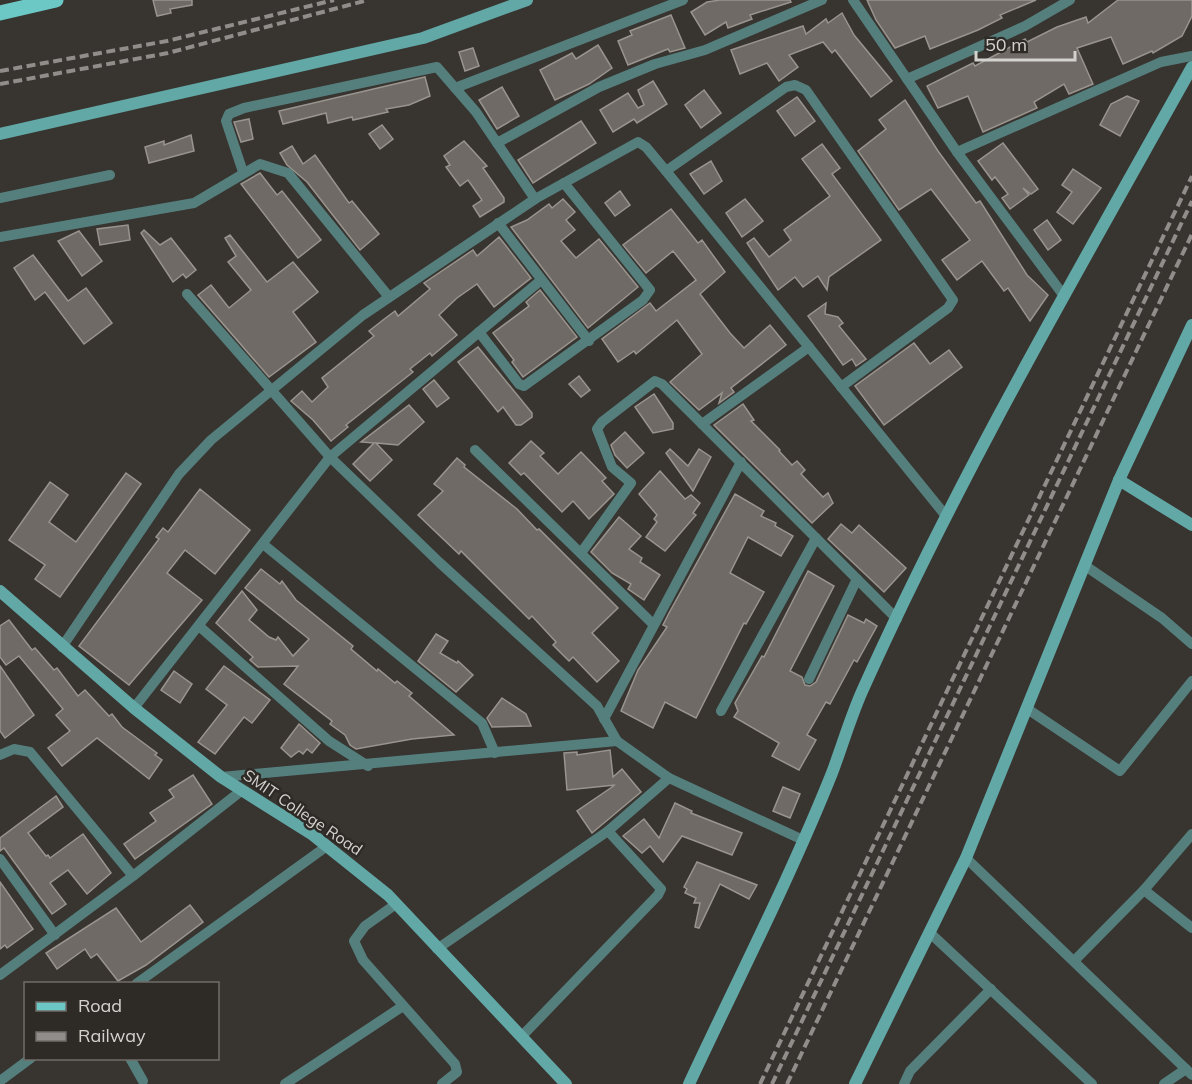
<svg xmlns="http://www.w3.org/2000/svg" width="1192" height="1084" viewBox="0 0 1192 1084" font-family="Mulish,sans-serif">
  <style>
    .building { fill: #6f6a65; stroke: #99948e; stroke-width: 1.5 }
    .lines { fill: none; stroke-linecap: round; stroke-linejoin: round }
    .street { stroke: #557f7d; stroke-width: 10 }
    .secondary { stroke: #62a8a6; stroke-width: 12 }
    .primary { stroke: #6bc8c5; stroke-width: 15 }
    .rail { stroke: #908d8a; stroke-width: 4; stroke-dasharray: 9 4.5; stroke-linecap: butt }
    .labels { text-anchor: middle; stroke-width: 5; stroke-linejoin: round; paint-order: stroke }
    .street-label { font-size: 16px; fill: #d4d2cf; stroke: #2e2a26 }
  </style>
  <rect width="100%" height="100%" fill="#383430"/>
  <g class="building">
    <polygon points="153,0 192,0 192,5 170,9 171,13 157,16"/>
    <polygon points="720,0 790,0 791,2 750,15 752,19 728,28 726,22 705,35 691,12 707,2"/>
    <polygon points="867,0 1036,0 1000,15 1002,18 978,30 930,49 925,36 895,48 876,20"/>
    <polygon points="1118,0 1192,0 1192,16 1182,36 1153,53 1152,51 1123,64 1111,37 1077,48 1093,84 1069,94 1064,84 1034,102 1037,108 983,132 968,96 938,108 927,86 973,63 975,66 1025,39 1027,42 1057,27 1086,17 1088,23"/>
    <polygon points="842,13 854,35 892,81 871,97 835,50 832,53 823,42 789,55 798,67 779,81 767,63 740,74 731,50 803,26 806,34 826,19 828,23"/>
    <polygon points="671,15 685,48 670,52 668,49 628,65 618,41 632,35 630,31"/>
    <polygon points="598,45 612,68 589,84 555,100 540,70 572,53 576,59"/>
    <polygon points="473,48 479,66 465,71 459,52"/>
    <polygon points="425,77 430,96 409,105 386,109 388,112 353,120 352,117 328,123 326,113 283,124 279,111"/>
    <polygon points="653,81 667,104 637,123 634,119 613,132 600,110 628,93 638,108 644,105 638,90"/>
    <polygon points="502,87 519,116 497,129 479,100"/>
    <polygon points="704,90 721,113 701,128 685,105"/>
    <polygon points="1127,96 1139,101 1120,136 1100,125 1111,104"/>
    <polygon points="797,97 815,121 795,136 777,111"/>
    <polygon points="905,100 938,151 976,203 980,201 1027,275 1048,295 1030,321 1008,288 1004,291 982,261 957,280 942,260 970,240 931,189 899,210 858,151 886,129 879,120"/>
    <polygon points="249,119 253,139 241,142 234,122"/>
    <polygon points="581,121 596,143 533,183 518,160"/>
    <polygon points="382,125 393,139 380,149 369,134"/>
    <polygon points="191,135 194,151 149,163 145,147 164,141 164,145"/>
    <polygon points="464,141 487,166 483,168 504,198 504,202 480,217 473,206 482,200 468,180 460,186 446,167 450,165 444,156"/>
    <polygon points="1003,143 1038,189 1031,194 1023,188 1029,195 1010,209 1002,198 1008,194 995,177 992,180 978,161"/>
    <polygon points="822,144 840,168 832,174 881,240 829,277 827,290 818,276 803,287 795,277 778,290 747,243 754,238 769,257 791,240 784,230 830,196 802,159"/>
    <polygon points="292,146 303,164 315,155 349,203 352,201 379,234 360,250 307,182 287,165 280,153"/>
    <polygon points="711,161 722,181 704,194 690,174"/>
    <polygon points="1073,169 1101,188 1073,224 1057,212 1072,192 1062,185"/>
    <polygon points="260,173 277,195 282,191 321,240 298,258 241,184"/>
    <polygon points="620,191 630,205 615,216 605,203"/>
    <polygon points="563,199 575,212 566,220 575,230 561,241 576,258 599,239 638,287 588,328 511,227 527,220 549,204 552,208"/>
    <polygon points="745,199 763,221 742,237 726,213"/>
    <polygon points="671,209 698,243 702,240 725,272 700,294 730,333 744,348 770,325 786,345 731,388 734,392 719,403 722,393 699,410 670,382 702,354 677,320 636,354 634,351 618,362 602,339 650,303 656,311 696,280 673,251 646,273 623,245"/>
    <polygon points="1047,220 1061,240 1048,250 1034,230"/>
    <polygon points="128,225 130,240 100,245 97,229"/>
    <polygon points="144,230 160,245 171,238 196,270 186,278 183,274 173,282 141,233"/>
    <polygon points="79,231 102,261 82,276 58,241"/>
    <polygon points="230,235 267,282 293,262 318,292 293,312 316,342 269,377 198,295 211,285 229,308 251,290 228,262 236,256 225,238"/>
    <polygon points="499,237 531,278 494,307 477,284 457,298 439,315 457,335 432,356 430,353 410,369 413,372 346,425 348,427 331,441 313,420 291,401 302,391 312,402 328,387 322,378 374,336 369,331 383,320 395,311 398,316 430,289 424,283 473,250 477,256"/>
    <polygon points="33,255 68,301 86,288 112,323 84,344 45,292 35,300 14,268"/>
    <polygon points="540,290 577,337 523,377 512,362 514,360 493,333 529,306 526,302"/>
    <polygon points="826,303 825,314 838,317 843,323 839,326 866,359 856,366 852,359 843,365 808,316"/>
    <polygon points="914,343 930,364 949,350 962,367 884,425 855,386"/>
    <polygon points="478,347 532,413 532,417 521,425 516,425 503,407 498,412 458,362"/>
    <polygon points="579,376 590,390 581,397 569,384"/>
    <polygon points="434,380 449,398 437,407 423,389"/>
    <polygon points="654,394 673,423 673,429 653,433 635,407"/>
    <polygon points="743,404 754,420 751,421 780,450 779,451 792,465 797,461 805,470 801,474 823,497 828,493 833,503 812,523 714,425"/>
    <polygon points="409,405 424,422 398,445 376,443 392,460 370,481 353,464 374,443 361,442"/>
    <polygon points="625,432 644,453 627,468 615,455 611,445"/>
    <polygon points="531,441 544,453 540,456 558,474 581,452 606,478 602,481 614,494 589,519 573,501 562,512 524,473 521,475 509,463"/>
    <polygon points="670,449 688,466 699,449 711,457 693,491 666,453"/>
    <polygon points="457,458 465,465 464,467 517,509 537,530 539,529 618,608 592,633 619,661 597,682 573,657 569,661 553,645 556,642 532,616 529,619 461,551 459,554 418,515 443,491 434,484"/>
    <polygon points="660,471 685,499 691,495 700,503 693,513 696,515 665,551 646,537 657,522 654,519 657,515 639,494"/>
    <polygon points="126,473 141,484 60,597 35,579 45,565 9,540 50,482 68,495 49,522 76,542"/>
    <polygon points="200,489 250,530 215,574 185,550 167,573 202,600 129,685 79,646 159,539 156,537 163,528 168,532"/>
    <polygon points="735,494 764,511 761,516 776,523 775,526 793,536 781,556 748,537 730,573 764,592 746,624 744,623 696,718 665,702 653,728 621,711 638,670 667,627 663,625 669,613"/>
    <polygon points="619,517 641,536 629,549 642,558 640,562 660,575 644,600 628,589 631,584 612,573 591,552"/>
    <polygon points="841,524 852,533 859,525 906,568 884,592 828,539"/>
    <polygon points="261,569 280,584 282,581 296,600 353,646 351,649 377,671 378,669 395,683 397,681 412,693 409,696 454,735 412,739 356,749 350,745 345,735 330,724 332,721 284,684 298,666 258,667 250,660 253,657 216,623 242,591 257,610 249,620 269,637 276,640 278,637 293,656 309,639 245,588"/>
    <polygon points="808,571 834,586 790,671 802,677 805,685 810,686 816,682 848,615 864,623 866,619 877,626 857,662 854,660 830,704 826,702 807,735 816,740 799,770 772,756 779,743 734,717 738,711 735,703 762,656 764,657"/>
    <polygon points="9,620 32,650 35,648 54,670 57,668 78,696 85,690 109,716 112,714 122,727 157,753 155,755 162,760 149,779 97,738 62,766 48,748 70,731 56,715 63,709 19,656 6,665 0,657 0,626"/>
    <polygon points="436,634 448,641 440,653 457,663 458,661 473,675 456,692 418,661"/>
    <polygon points="0,666 34,715 5,738 0,731"/>
    <polygon points="224,666 270,700 252,723 244,717 215,754 198,742 227,705 206,689"/>
    <polygon points="174,671 192,684 180,703 161,690"/>
    <polygon points="502,698 526,714 531,726 492,727 487,718"/>
    <polygon points="299,724 320,743 312,753 307,749 303,754 299,751 291,757 281,748"/>
    <polygon points="610,750 613,777 622,769 641,792 592,833 577,811 615,785 567,790 564,753 577,752 577,755"/>
    <polygon points="193,775 212,804 135,859 124,844 156,821 150,813 174,797 169,790"/>
    <polygon points="783,787 800,794 790,818 773,811"/>
    <polygon points="56,796 63,807 28,833 46,856 48,855 50,858 83,834 111,873 87,894 68,870 50,883 66,904 52,914 4,848 0,851 0,838"/>
    <polygon points="675,803 692,811 691,813 742,833 732,855 682,836 663,862 650,846 642,853 623,836 644,819 659,838"/>
    <polygon points="697,862 757,885 749,899 720,884 699,928 695,927 700,903 694,903 696,898 685,893 687,889 684,887"/>
    <polygon points="0,882 33,929 7,948 5,945 0,949"/>
    <polygon points="190,905 203,922 146,965 118,981 97,954 91,958 85,949 57,969 46,953 116,908 141,942"/>
  </g>
  <g class="lines">
    <g class="street">
      <polyline points="853,0 957,152 1064,296"/>
      <polyline points="907,79 1025,26 1070,0"/>
      <polyline points="455,88 683,0"/>
      <polyline points="497,143 599,87 655,64 705,50 822,0"/>
      <polyline points="957,152 1161,62 1192,56"/>
      <polyline points="666,171 786,87 795,85 806,90 953,300 948,308 841,387"/>
      <polyline points="243,172 226,121 229,114 244,108 437,67 476,112 535,199"/>
      <polyline points="0,198 110,175"/>
      <polyline points="498,223 589,341"/>
      <polyline points="0,237 194,203 260,164 288,173 389,297"/>
      <polyline points="187,294 330,457 440,563 597,706 617,741"/>
      <polyline points="479,332 519,384 524,386 643,300 650,290 564,183"/>
      <polyline points="702,424 809,347"/>
      <polyline points="475,450 653,624"/>
      <polyline points="263,544 482,723 495,753"/>
      <polyline points="581,553 631,483 612,467 597,429 602,422 655,381 662,384 897,619"/>
      <polyline points="1084,565 1162,618 1192,644"/>
      <polyline points="199,626 329,741 368,766"/>
      <polyline points="62,647 179,474 211,440 363,315 535,199 638,142 646,147 666,171 946,516"/>
      <polyline points="809,679 857,579"/>
      <polyline points="134,708 330,457 540,281"/>
      <polyline points="1026,708 1120,771 1192,681"/>
      <polyline points="721,711 816,538"/>
      <polyline points="604,719 741,462"/>
      <polyline points="0,755 14,749 30,752 133,876"/>
      <polyline points="221,777 617,741 669,778 803,840"/>
      <polyline points="966,858 1192,1075"/>
      <polyline points="0,859 55,935"/>
      <polyline points="1144,890 1192,928"/>
      <polyline points="396,904 365,926 354,941 363,960 455,1064 457,1072 442,1084"/>
      <polyline points="929,932 1092,1084"/>
      <polyline points="437,949 608,831 669,778"/>
      <polyline points="1074,961 1144,890 1192,834"/>
      <polyline points="0,975 133,876 241,791"/>
      <polyline points="136,984 327,846"/>
      <polyline points="522,1036 658,895 661,889 608,831"/>
      <polyline points="130,1058 143,1081"/>
      <polyline points="0,1081 31,1058"/>
      <polyline points="285,1084 403,1006"/>
      <polyline points="904,1084 910,1071 991,989"/>
      <polyline points="1164,1084 1186,1069"/>
    </g>
    <g class="secondary">
      <polyline points="0,134 423,38 527,0"/>
      <polyline points="1119,480 1192,525"/>
      <polyline points="0,591 134,708 221,777 313,835 388,895 566,1084"/>
      <path d="M689 1084C737 981 790 878 832 773 843 744 851 715 864 687 960 474 1078 271 1192 67"/>
      <polyline points="855,1084 966,858 1119,480 1192,325"/>
    </g>
    <polyline class="primary" points="0,13 56,0"/>
    <g class="rail">
      <polyline points="0,71 167,41 334,0"/>
      <polyline points="0,84 168,53 368,0"/>
      <polyline points="760,1084 1192,176"/>
      <polyline points="772,1084 1192,201"/>
      <polyline points="787,1084 1192,234"/>
    </g>
  </g>
  <g class="labels">
    <g class="street-label">
      <text transform="translate(303 812) rotate(34)" y="6">SMIT College Road</text>
    </g>
  </g>
  <rect x="24" y="982" width="195" height="78" fill="#2e2a26" stroke="#706d6a" stroke-width="1.5"/>
  <rect x="36" y="1002" width="30" height="9" fill="#6bc8c5" stroke="#706d6a" stroke-width="1.5"/>
  <text x="78" y="1012" font-size="18" fill="#d4d2cf">Road</text>
  <rect x="36" y="1032" width="30" height="9" fill="#908d8a" stroke="#706d6a" stroke-width="1.5"/>
  <text x="78" y="1042" font-size="18" fill="#d4d2cf">Railway</text>
  <path d="M976 51v9h99v-9" fill="none" stroke="#d4d2cf" stroke-width="3"/>
  <text x="985" y="51" font-size="18" fill="#d4d2cf" stroke="#2e2a26" stroke-width="4.5" paint-order="stroke">50 m</text>
</svg>
